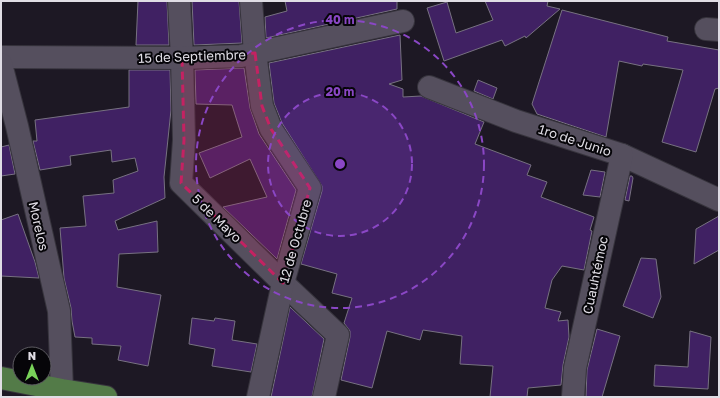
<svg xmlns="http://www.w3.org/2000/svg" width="720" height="398" viewBox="0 0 720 398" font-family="'Golos Text',sans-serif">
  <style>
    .building { fill: #402163; stroke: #777181 }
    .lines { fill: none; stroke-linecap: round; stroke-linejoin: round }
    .street-casing { stroke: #37343d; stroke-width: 24 }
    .primary-casing { stroke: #37343d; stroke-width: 24 }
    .street { stroke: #554f5e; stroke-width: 22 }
    .primary { stroke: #537b48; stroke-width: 22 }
    .marked { fill: #c42262; fill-opacity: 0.2; stroke: #c42262; stroke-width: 3; stroke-dasharray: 8 5; stroke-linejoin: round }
    .ring { fill: none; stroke: #8a47c5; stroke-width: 2; stroke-dasharray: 7 5 }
    .labels { text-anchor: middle; stroke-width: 4; stroke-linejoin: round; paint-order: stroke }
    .street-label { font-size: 13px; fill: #e0dde5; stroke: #060509 }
    .centre { fill: #8a47c5; stroke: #060509; stroke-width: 2 }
    .ring-label { font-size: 12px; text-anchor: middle; font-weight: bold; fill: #8a47c5; stroke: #060509; stroke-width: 4; stroke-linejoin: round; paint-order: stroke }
  </style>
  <rect width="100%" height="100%" fill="#1d1824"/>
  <g class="building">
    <polygon points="138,1 167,1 169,45 136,45"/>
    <polygon points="192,1 239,1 242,43 194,45"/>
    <polygon points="285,1 397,1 397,9 266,38 265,17 287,11"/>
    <polygon points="485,1 548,1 547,6 560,9 526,38 525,36 505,46 502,40 444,61 427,8 447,2 456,33 493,20"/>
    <polygon points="562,10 668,37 667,41 719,50 719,88 715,89 696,152 662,142 683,70 643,64 642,66 619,61 606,137 537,114 532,104"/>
    <polygon points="400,35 402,80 389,84 403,89 403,97 421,96 484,122 475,144 531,165 527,175 547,182 541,197 594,217 590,230 592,231 584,270 562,266 552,280 545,308 561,312 558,321 568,320 569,337 563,365 561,385 528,388 527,397 490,397 493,366 460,364 462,336 423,330 420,340 387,331 372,388 341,380 350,337 350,331 344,323 352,298 332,293 337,274 301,264 322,191 322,186 282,123 274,103 269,63"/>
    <polygon points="244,68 250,108 259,134 296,190 277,259 223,207 267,197 250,159 210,178 199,153 242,137 232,105 196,104 195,70"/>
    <polygon points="129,70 170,70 171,110 164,177 165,198 115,221 118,230 157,221 158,252 119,254 117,287 161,295 148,366 118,360 121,346 92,344 92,338 75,337 72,321 71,308 64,278 60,228 86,226 83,196 114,193 113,180 138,171 135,158 112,162 111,150 70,156 71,165 40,170 33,141 37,141 35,120 129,107"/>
    <polygon points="478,80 497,88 493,99 474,91"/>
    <polygon points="9,145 15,174 1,176 1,147"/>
    <polygon points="591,170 605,172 600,197 583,195"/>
    <polygon points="630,176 632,176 633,178 629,201 625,200"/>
    <polygon points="18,214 35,262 39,278 1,276 1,220"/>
    <polygon points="719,216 719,250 694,264 696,229"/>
    <polygon points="641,258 656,259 661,297 653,318 623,306"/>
    <polygon points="290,307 324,339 312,397 271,397"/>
    <polygon points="192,318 214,321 215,318 235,321 232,340 257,344 251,372 212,366 215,349 189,344"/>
    <polygon points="597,329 620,336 602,397 586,397 587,370"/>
    <polygon points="690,331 711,337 708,389 654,386 655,365 688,367"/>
  </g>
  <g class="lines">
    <defs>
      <g id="street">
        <polyline points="179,1 182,58 184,140 181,183 283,283 338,335 324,397"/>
        <polyline points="251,1 255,53 262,106 271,129 310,188 283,283 258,397"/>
        <polyline points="706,29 719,30"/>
        <polyline points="1,57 182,58 241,56 403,21"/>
        <polyline points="1,64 17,126 59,311 62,390"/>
        <polyline points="429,87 516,121 622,155 719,200"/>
        <polyline points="573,397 575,368 622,155"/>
      </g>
      <polyline id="primary" points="1,378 62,390 106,397"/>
    </defs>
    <use href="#street" class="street-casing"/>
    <use href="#primary" class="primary-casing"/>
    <use href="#street" class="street"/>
    <use href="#primary" class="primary"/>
  </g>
  <path class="marked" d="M255 53 262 106 271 129 310 188 283 283 181 183 184 140 182 58Z"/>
  <circle cx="340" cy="164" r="72" fill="#8a47c5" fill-opacity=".12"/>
  <g class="ring">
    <circle cx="340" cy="164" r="72"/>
    <circle cx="340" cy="164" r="144"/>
  </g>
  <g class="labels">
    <g class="street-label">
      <text transform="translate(192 56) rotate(-2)" y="5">15 de Septiembre</text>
      <text transform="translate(575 140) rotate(18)" y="5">1ro de Junio</text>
      <text transform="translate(217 218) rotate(44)" y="5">5 de Mayo</text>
      <text transform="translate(39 226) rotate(77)" y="5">Morelos</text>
      <text transform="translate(295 241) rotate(-74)" y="5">12 de Octubre</text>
      <text transform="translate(595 275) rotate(-78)" y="5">Cuauhtémoc</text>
    </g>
  </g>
  <circle cx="340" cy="164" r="6" class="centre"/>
  <g class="ring-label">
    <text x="340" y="24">40 m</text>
    <text x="340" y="96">20 m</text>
  </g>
  <rect width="720" height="398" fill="none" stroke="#e0dde5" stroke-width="4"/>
  <g transform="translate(32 366)"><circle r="19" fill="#060509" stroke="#5d5b61"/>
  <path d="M0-3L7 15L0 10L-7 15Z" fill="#78d259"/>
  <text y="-6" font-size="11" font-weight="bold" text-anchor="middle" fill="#e0dde5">N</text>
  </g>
</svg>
